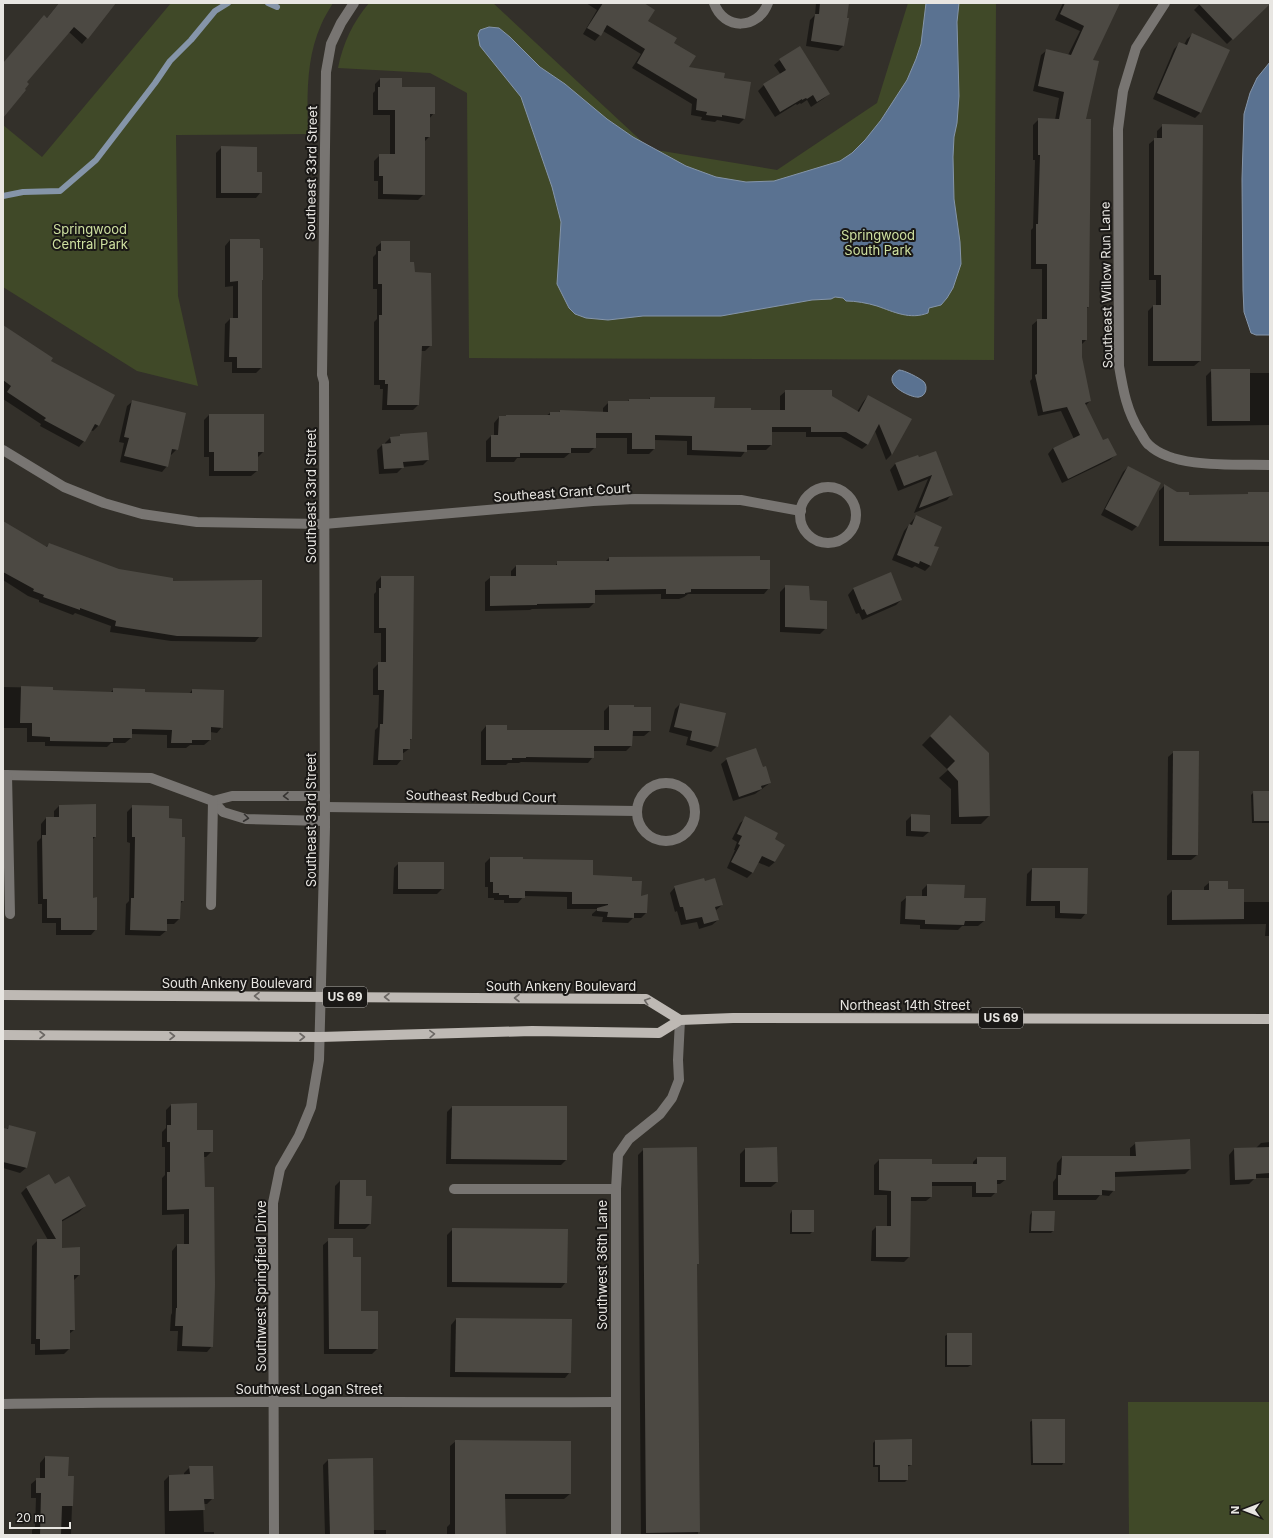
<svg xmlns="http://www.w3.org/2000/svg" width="1273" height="1538" viewBox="0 0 1273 1538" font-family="Inter,sans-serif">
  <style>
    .green { fill: #404928 }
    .water { fill: #5a7291; stroke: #8595a9 }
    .shadow { fill: #0007 }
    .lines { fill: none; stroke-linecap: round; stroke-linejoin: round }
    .stream { stroke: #8595a9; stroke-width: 6 }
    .building { fill: #4c4943 }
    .minor { stroke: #787572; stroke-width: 10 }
    .major { stroke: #beb9b4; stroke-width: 10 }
    .oneway { stroke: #363432 }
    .oneway2 { stroke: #6c6865 }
    .labels { text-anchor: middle; stroke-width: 4; stroke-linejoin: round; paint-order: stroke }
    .shield { fill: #1a1816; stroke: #aaa8a5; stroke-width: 1 }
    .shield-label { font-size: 12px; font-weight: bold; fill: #e8e6e2 }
    .street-label { font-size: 13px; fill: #e8e6e2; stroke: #1a1816 }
    .park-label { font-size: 13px; fill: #cee0a0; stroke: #1a1816 }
  </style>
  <rect width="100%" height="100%" fill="#33302a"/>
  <g class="green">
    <path d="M171 3H333C329 10 324 17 321 25 306 58 307 97 308 134L176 135 178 296 198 386 137 371 3 287V125L42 157Z"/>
    <path d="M369 3H493L650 149 777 170 877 103 908 3H996L994 360 469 358 467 93 430 73 338 68C343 43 353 22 369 3Z"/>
    <polygon points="1128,1402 1270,1402 1270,1535 1129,1535"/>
  </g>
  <g class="water">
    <path d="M926 3H959L957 22 959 96 957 123 954 137 953 157 954 199 960 242 961 264 953 288 947 298 941 305 929 308 928 313C910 320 894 312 877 306 867 303 856 301 846 301L843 298 835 297 831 299 812 300 721 316H643L608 320 586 318 575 314 569 308 557 284 561 222 552 187 521 97 480 46 478 35 480 30 489 27 499 28 510 37 540 67 565 84 607 119 633 137 686 166 716 177 746 182 774 181 840 161 852 153 865 140 881 120 907 80 916 59 921 44Z"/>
    <polygon points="1270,62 1270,335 1256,335 1251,333 1244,312 1243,290 1242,179 1244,114 1250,93 1257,78"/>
    <path d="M899 370C904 370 920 378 924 382 928 387 926 396 919 397 913 399 877 383 899 370Z"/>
  </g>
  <g class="shadow">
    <polygon points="59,3 115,3 82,44 69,32 26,82 3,116 3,64 39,21 44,16 47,18"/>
    <polygon points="586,3 642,3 647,21 673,43 688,67 723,79 744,119 739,124 717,120 715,122 701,120 702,117 691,115 692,104 632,68 641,54 603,31 595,41 583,34 597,10"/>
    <polygon points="816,3 848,3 843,46 838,51 806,46 810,20 815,15"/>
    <polygon points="1063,3 1119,3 1092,61 1085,120 1088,307 1086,309 1086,340 1081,345 1081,357 1090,401 1085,406 1102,442 1115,455 1110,460 1062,483 1048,454 1053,448 1074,439 1061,411 1038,416 1030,381 1032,379 1032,325 1038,320 1042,320 1042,269 1031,269 1031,230 1033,228 1035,160 1033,160 1033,125 1039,119 1055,120 1059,98 1033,91 1041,55 1047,50 1068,55 1080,31 1055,20"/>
    <polygon points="1201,3 1264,3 1267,6 1227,44 1194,10"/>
    <polygon points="1193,34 1228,50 1200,113 1195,118 1153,99 1174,49 1180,43 1184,45 1187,39"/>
    <polygon points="780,60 829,94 823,99 811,107 807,100 801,104 800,103 797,105 796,104 775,117 758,91 764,85 781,75 774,65"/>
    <polygon points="380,79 434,113 429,119 429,137 424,142 424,194 418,200 378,199 378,181 374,181 374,161 380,155 390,155 390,115 373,115 373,93 375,91 375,84"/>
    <polygon points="1163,125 1202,126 1200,361 1194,366 1148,366 1148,311 1153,306 1156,306 1156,280 1149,280 1149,144 1155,139 1157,139 1157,131"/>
    <polygon points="222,147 256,173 261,192 256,198 216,198 216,153"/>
    <polygon points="230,240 262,280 261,282 261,368 256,373 232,373 232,362 224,362 225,324 230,319 233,319 233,286 225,287 225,246"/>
    <polygon points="382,242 409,263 431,345 425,351 421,351 418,405 413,410 382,410 383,389 380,389 380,385 374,385 374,322 377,319 377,289 373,289 373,257 376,254 376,247"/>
    <polygon points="3,326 50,361 114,396 98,426 93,431 90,430 84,441 79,447 40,426 41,424 3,399"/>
    <polygon points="1212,370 1249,373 1270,373 1270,425 1207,426 1206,376"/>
    <polygon points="786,391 831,397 857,412 863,402 868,396 910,420 891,455 886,460 875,431 868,444 862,449 841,437 806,437 806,432 771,432 771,445 766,450 746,450 741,457 687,455 687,441 654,440 654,449 649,454 627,454 627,438 595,438 595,447 589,453 570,453 564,458 517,458 514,462 486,462 486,441 491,436 494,436 494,423 499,417 546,416 550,413 559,413 560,411 603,412 603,408 609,402 627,402 629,400 648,400 650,398 713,409 780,411 780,396"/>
    <polygon points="133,401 177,449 171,455 170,454 167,466 162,472 120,462 124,443 119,442 127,406"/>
    <polygon points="209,415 263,415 263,452 257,458 257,471 251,476 209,476 209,457 204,457 204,420"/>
    <polygon points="426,433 428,460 423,465 403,467 397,473 379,474 377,450 382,445 385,445 385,443 390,438"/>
    <polygon points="917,456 952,494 947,500 914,513 928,479 898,491 890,470 895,464"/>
    <polygon points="1128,467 1137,526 1132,531 1101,515 1123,472"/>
    <polygon points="1164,486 1177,493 1188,496 1247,495 1249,493 1270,493 1270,546 1159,546 1159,491"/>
    <polygon points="916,516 933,546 930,566 925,571 915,566 912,568 892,560 904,531"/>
    <polygon points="3,522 46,547 49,544 119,570 172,582 260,636 255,642 171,641 110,632 111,626 75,613 73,615 39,602 39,600 28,596 3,580"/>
    <polygon points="609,558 769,588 764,594 688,594 684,597 679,599 661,599 661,594 594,595 594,603 589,608 532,609 530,610 485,611 485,582 491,577 511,577 511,571 516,566 555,566 558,562 605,562"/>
    <polygon points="890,574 901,600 896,605 862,620 859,613 856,614 848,595 853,589"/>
    <polygon points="381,577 411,739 409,741 409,749 402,754 402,759 397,765 373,765 375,730 378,727 379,695 373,695 373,669 379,663 381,663 381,633 374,633 374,594 376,592 376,582"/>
    <polygon points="786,586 809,601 826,628 820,634 780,632 780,592"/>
    <polygon points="3,687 52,688 52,691 110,693 114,689 144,693 189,694 192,690 222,727 217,733 210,732 210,740 204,745 190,745 186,748 167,748 167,735 131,734 131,738 125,743 111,743 107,747 45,746 45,742 27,742 27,728 3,728"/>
    <polygon points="680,704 717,746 711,752 686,745 688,737 669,732 675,709"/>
    <polygon points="609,706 650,731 644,736 632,736 631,746 626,751 593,751 593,757 588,763 521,762 519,763 508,763 506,765 481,765 481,732 486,726 506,731 604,731 604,711"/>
    <polygon points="950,716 989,816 981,824 951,824 951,789 939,778 948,770 922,745"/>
    <polygon points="1174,752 1197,855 1191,860 1167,860 1168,757"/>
    <polygon points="727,759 762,768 770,783 755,794 733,801 721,764"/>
    <polygon points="1254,792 1270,792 1270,823 1252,823 1251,795"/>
    <polygon points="59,806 95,837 92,840 92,899 96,929 91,935 56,935 56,923 42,923 42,904 38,904 37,842 41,838 41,824 46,818 54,818 54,811"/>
    <polygon points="133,806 168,819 183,901 180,904 179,919 174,924 166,924 166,931 160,936 125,935 126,904 129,901 130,843 127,842 127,812"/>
    <polygon points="912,815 929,832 923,837 906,836 906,821"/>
    <polygon points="746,818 773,840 783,845 775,862 769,867 757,862 752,873 747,878 727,868 735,850 734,850 737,842 732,839 740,823"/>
    <polygon points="490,858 522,860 592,876 631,882 640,897 646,913 641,918 633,918 628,923 602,922 603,917 592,916 592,914 598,909 567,909 567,897 524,896 518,903 504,903 504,900 494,900 494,898 488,898 488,887 485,887 485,863"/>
    <polygon points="399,863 442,889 437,894 393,894 394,868"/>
    <polygon points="1032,869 1087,869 1086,913 1081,919 1055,918 1055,906 1026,906 1027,874"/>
    <polygon points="1210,882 1227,890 1243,902 1270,902 1270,936 1265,936 1266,924 1167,925 1167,896 1172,891 1204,891 1204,887"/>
    <polygon points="927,885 963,899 984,921 978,926 962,926 958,930 920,929 920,925 900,924 901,902 907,897 922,897 922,890"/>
    <polygon points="675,887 722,905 715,911 718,920 712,925 699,929 697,922 681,925 677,911 675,912 670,893"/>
    <polygon points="171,1105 196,1131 212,1151 206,1157 203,1157 212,1346 207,1352 177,1351 178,1331 170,1331 171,1315 172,1313 172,1251 177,1245 184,1245 184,1214 162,1215 162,1178 165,1175 165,1147 162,1147 162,1132 166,1128 166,1110"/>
    <polygon points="452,1107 566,1160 561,1165 446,1164 447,1112"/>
    <polygon points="10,1126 26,1168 20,1173 3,1168 3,1129 6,1130"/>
    <polygon points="1270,1142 1270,1178 1255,1178 1249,1184 1230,1185 1229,1155 1234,1149 1255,1149 1261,1143"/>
    <polygon points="1136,1143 1190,1169 1185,1174 1114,1177 1114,1190 1109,1196 1100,1195 1096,1200 1053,1200 1053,1182 1056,1178 1057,1163 1062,1157 1130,1157 1130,1148"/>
    <polygon points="644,1149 698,1263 696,1265 698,1535 641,1535 638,1155"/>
    <polygon points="745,1149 777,1182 771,1187 740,1187 740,1154"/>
    <polygon points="977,1158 1005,1180 1000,1184 996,1184 996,1192 991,1197 972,1197 972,1186 931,1186 931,1197 926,1201 910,1201 909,1257 904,1262 871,1261 872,1231 876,1227 887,1227 887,1195 874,1195 874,1165 879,1160 931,1165 973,1165 973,1162"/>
    <polygon points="340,1181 365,1197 370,1224 365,1229 334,1229 335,1186"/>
    <polygon points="55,1186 85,1206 79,1212 61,1222 61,1249 79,1248 79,1275 74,1280 74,1330 69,1334 69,1349 64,1354 35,1355 35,1344 31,1344 32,1246 38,1240 48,1240 21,1193 27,1187"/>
    <polygon points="792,1211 813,1231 810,1234 790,1234 790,1214"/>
    <polygon points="1032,1212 1053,1231 1051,1233 1029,1233 1030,1215"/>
    <polygon points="453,1229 566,1282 561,1288 447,1287 447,1235"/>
    <polygon points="329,1240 352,1258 360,1312 377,1349 372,1354 324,1354 323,1245"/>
    <polygon points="456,1319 570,1372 565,1378 450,1377 451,1325"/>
    <polygon points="948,1334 971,1365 968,1367 945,1367 945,1336"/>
    <polygon points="1033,1420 1064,1462 1062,1465 1031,1465 1030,1422"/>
    <polygon points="456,1441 570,1442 570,1494 564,1499 504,1499 505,1535 447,1535 447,1527 450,1524 450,1446"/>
    <polygon points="875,1441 911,1465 907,1467 907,1480 905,1482 878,1482 878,1467 873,1467 873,1443"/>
    <polygon points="45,1457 67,1477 73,1477 71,1535 32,1535 32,1530 35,1527 36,1498 31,1498 31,1484 37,1479 40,1479 40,1463"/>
    <polygon points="328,1460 373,1530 386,1530 386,1535 325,1535 323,1465"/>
    <polygon points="190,1467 213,1498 207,1504 203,1504 204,1532 214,1532 214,1535 165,1535 164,1481 169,1476 184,1475 184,1473"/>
  </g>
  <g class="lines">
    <g class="stream">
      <polyline points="268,3 277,7"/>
      <polyline points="3,196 23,192 60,191 96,160 155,83 170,61 191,40 215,11 228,3"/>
    </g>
  </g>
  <g class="building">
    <polygon points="59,3 116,3 88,39 74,27 27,82 29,84 25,89 26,90 3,118 3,63 44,15 47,18"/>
    <polygon points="603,3 644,3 655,10 648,21 677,38 674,43 696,56 689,67 725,73 724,78 751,82 745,119 722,115 722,117 706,115 707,112 696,110 697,99 637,63 645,49 607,25 601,36 587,28"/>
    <polygon points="820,3 849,3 847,18 849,18 844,46 811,41 815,14 819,14"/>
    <polygon points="1065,3 1120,3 1093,60 1099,61 1086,119 1091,119 1089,307 1087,307 1087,340 1082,340 1082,357 1091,401 1085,403 1103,440 1108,438 1117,455 1068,479 1053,448 1080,435 1067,407 1043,412 1035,375 1037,374 1037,319 1047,319 1047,264 1036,264 1036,224 1038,224 1040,155 1038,155 1038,118 1059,119 1064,92 1038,86 1046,49 1071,55 1084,26 1060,14"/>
    <polygon points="1198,3 1270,3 1270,4 1233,40"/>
    <polygon points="1192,33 1230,50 1201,113 1157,93 1179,42 1187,45"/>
    <polygon points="800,46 830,94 817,102 813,95 807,99 806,98 802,100 802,99 780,112 763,84 786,70 779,59"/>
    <polygon points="380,78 402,78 402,87 435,87 435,114 430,114 430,137 425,137 425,195 383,194 383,176 379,176 379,154 395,154 395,110 378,110 378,87 380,87"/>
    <polygon points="1162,124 1203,125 1201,361 1153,361 1153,305 1161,305 1161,275 1154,275 1154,138 1162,138"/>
    <polygon points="221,146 257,147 257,172 262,172 262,193 221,193"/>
    <polygon points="230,239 259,239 260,240 260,248 263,248 263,280 262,280 262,368 237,368 237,357 229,357 230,318 238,318 238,281 230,282"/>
    <polygon points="381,241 410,241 410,262 414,262 415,272 431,273 432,346 422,346 419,405 387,405 388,384 385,384 385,380 379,380 379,315 382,315 382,284 378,284 378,251 381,251"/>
    <polygon points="3,325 53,358 51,361 115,395 99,426 95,424 85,442 44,420 46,418 7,392 11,386 3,380"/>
    <polygon points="1211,369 1250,369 1250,421 1212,421"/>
    <polygon points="785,390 832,390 832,396 859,412 868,395 912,419 892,455 879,424 868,445 846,432 811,432 811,427 772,427 772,445 747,445 747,452 692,450 692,436 655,435 655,449 632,449 632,433 596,433 596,448 571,448 571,453 520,453 520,457 491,457 491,435 498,435 499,416 506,416 506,415 550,415 550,412 560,412 560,410 608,412 608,401 629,401 629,399 650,399 650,397 715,397 714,408 751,408 751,410 785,410"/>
    <polygon points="132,400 186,413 178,450 172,449 168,467 124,456 129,438 124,437"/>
    <polygon points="209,414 264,414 264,452 258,452 258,471 214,471 214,452 209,452"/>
    <polygon points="427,432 429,460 403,462 404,468 384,469 382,444 391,443 390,437 400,436 400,434"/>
    <polygon points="936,451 953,495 919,508 932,475 904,486 895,463 918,455 919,457"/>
    <polygon points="1128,466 1161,483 1138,527 1105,509"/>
    <polygon points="1164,484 1177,492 1189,492 1189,495 1248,494 1248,492 1270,492 1270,542 1164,541"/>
    <polygon points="916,515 942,527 934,546 939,547 931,566 920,561 919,564 897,555 909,524 912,525"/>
    <polygon points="3,521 47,547 49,543 119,569 173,578 173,581 262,580 262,637 177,636 115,626 116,621 80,608 80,610 43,597 44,595 33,591 34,589 3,572"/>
    <polygon points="760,556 760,560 770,560 770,589 691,589 691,592 685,593 685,594 666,594 666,589 595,590 595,603 537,604 537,605 490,606 490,576 516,576 516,565 557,565 557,561 609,561 609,557"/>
    <polygon points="891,572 902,600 867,615 864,609 862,610 853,588"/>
    <polygon points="381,576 414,576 412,739 410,739 410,749 403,749 403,760 378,760 380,724 383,724 384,690 378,690 378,662 386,662 386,628 379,628 379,588 381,588"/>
    <polygon points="785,585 809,586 810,600 827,601 827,629 785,627"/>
    <polygon points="21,686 53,687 53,690 113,692 113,688 145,689 145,692 192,693 192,689 224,690 223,728 211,727 211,740 192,740 192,743 171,743 172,730 132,729 132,738 113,738 113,742 50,741 50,737 32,736 32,723 20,723"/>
    <polygon points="680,703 726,713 718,747 690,740 692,731 674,727"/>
    <polygon points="609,705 634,705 634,707 651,707 651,731 633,731 632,746 594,746 594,758 526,757 526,758 512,758 512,760 486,760 486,725 507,725 507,730 609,730"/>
    <polygon points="950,715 989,753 990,816 959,817 958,781 947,769 955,761 930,736"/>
    <polygon points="756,748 763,767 766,766 771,783 761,786 762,789 739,797 726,758"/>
    <polygon points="1173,751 1199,751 1198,855 1172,855"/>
    <polygon points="1253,791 1270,791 1270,821 1254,821"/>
    <polygon points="96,804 96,837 93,837 93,898 97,897 97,930 61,930 61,918 47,918 47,899 43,899 42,835 46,835 46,817 59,817 59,805"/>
    <polygon points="132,805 169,806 169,818 182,819 182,837 185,837 184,901 181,901 180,919 167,919 167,931 130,930 131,898 134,898 135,837 132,837"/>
    <polygon points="911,814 930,815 930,832 911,831"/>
    <polygon points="745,816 778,833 775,839 785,845 775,862 762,856 753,873 731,862 740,845 738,844 742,836 737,834"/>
    <polygon points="490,857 523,857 523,859 593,860 593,875 632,877 632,881 642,881 641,896 648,894 647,913 634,913 634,918 607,917 608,912 597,911 597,908 608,905 608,904 572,904 572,892 525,891 525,898 509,898 509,895 499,895 499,893 493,893 493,882 490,882"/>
    <rect x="398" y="862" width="46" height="27"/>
    <polygon points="1032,868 1088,868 1087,914 1060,913 1060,901 1031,901"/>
    <polygon points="704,878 705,881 715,878 723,905 715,907 719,920 704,924 702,917 686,920 683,907 680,907 674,886"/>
    <polygon points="1209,881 1228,881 1228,889 1244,889 1244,919 1172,920 1172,890 1209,890"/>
    <polygon points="927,884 965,885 964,898 986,898 985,921 965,921 964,925 925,924 925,920 905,919 906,896 927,896"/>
    <polygon points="197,1103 197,1130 213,1130 213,1152 204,1152 205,1187 214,1187 215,1285 213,1347 182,1346 183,1326 175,1326 176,1308 177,1308 177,1244 189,1244 189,1209 167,1210 167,1172 170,1172 170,1142 167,1142 167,1125 171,1125 171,1104"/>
    <polygon points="452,1106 567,1106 567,1160 451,1159"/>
    <polygon points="9,1125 36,1132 27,1168 3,1162 3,1128 8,1129"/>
    <polygon points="1190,1139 1191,1169 1115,1172 1115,1191 1102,1190 1102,1195 1058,1195 1058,1175 1061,1175 1062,1156 1136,1156 1135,1142"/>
    <polygon points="697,1147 699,1264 697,1264 700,1532 646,1533 643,1148"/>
    <polygon points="777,1147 778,1182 745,1182 745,1148"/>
    <polygon points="1270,1147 1270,1173 1256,1174 1256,1179 1235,1180 1234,1148"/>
    <polygon points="977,1157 1006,1157 1006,1180 997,1180 997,1193 976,1193 976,1182 932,1182 932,1197 911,1197 910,1257 876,1257 876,1226 891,1226 891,1191 879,1190 879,1159 932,1159 932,1164 977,1164"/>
    <polygon points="49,1174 55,1184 69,1176 86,1206 62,1220 62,1248 80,1247 80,1275 74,1275 75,1330 70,1330 70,1349 40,1350 40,1339 36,1339 37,1239 56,1239 26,1187"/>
    <polygon points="340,1180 366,1180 366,1196 372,1196 371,1224 339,1224"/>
    <rect x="792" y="1210" width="22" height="22"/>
    <polygon points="1032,1211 1055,1211 1054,1231 1031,1231"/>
    <polygon points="452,1228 568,1229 567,1283 452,1282"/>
    <polygon points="328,1238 353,1238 353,1257 361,1257 361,1311 378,1311 378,1349 329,1349"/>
    <polygon points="456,1318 572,1319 571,1373 455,1372"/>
    <rect x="947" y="1333" width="25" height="32"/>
    <polygon points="1032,1419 1065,1419 1065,1463 1033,1463"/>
    <polygon points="912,1439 912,1465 908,1465 908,1480 880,1480 880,1465 875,1465 875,1440"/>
    <polygon points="455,1440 571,1441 571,1494 505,1494 506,1535 455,1535"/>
    <polygon points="45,1456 69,1457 68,1476 74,1476 73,1506 62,1506 61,1535 40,1535 41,1493 36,1493 36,1478 45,1478"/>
    <polygon points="373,1458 374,1535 330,1535 328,1459"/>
    <polygon points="189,1466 213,1466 214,1499 204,1499 205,1510 169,1511 169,1475 190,1474"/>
  </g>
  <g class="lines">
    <g class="minor">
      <path d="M714 3C724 31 758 30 768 3"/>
      <path d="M1165 3 1136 48 1123 91 1118 129 1119 366C1123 390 1127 412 1140 432 1143 436 1145 442 1149 445 1174 469 1236 464 1270 465"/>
      <polyline points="3,450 64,487 104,503 142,514 197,522 324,524 593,501 635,499 741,500 801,511"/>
      <circle cx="828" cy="515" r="28"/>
      <polyline points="3,775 151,778 213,801 223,812 246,819 325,821"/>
      <polyline points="7,775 10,914"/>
      <circle cx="666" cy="812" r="29"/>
      <polyline points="213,801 232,796 325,796"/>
      <polyline points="325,807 637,811"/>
      <polyline points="211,905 213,801"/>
      <polyline points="454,1189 616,1189"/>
      <path d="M3 1404C207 1400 411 1403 615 1402"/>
      <polyline points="274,1535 273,1203 280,1169 299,1136 311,1107 319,1060 325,827 324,382 322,375 326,72 331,44 341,23 354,3"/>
      <polyline points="616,1535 616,1189 618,1155 629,1139 660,1114 672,1098 679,1080 678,1060 680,1020"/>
    </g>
    <g class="major">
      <polyline points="3,995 646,999 680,1020"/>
      <polyline points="3,1035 320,1037 532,1031 659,1033 680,1020 733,1018 1270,1019"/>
    </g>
  </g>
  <defs><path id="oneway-chevron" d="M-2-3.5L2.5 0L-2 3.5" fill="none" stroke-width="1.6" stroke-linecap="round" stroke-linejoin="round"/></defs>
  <g class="oneway">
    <use href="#oneway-chevron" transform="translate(286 796) rotate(179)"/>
    <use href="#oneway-chevron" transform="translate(246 818) rotate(7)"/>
  </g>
  <g class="oneway2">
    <use href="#oneway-chevron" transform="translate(257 996) rotate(-180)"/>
    <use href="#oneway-chevron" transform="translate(387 997) rotate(-180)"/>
    <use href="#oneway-chevron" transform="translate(517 998) rotate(-180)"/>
    <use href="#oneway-chevron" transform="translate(647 1001) rotate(-162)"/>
    <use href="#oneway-chevron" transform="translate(432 1034) rotate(-2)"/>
    <use href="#oneway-chevron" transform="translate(42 1035)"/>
    <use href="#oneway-chevron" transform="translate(172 1036)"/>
    <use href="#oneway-chevron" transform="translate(302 1037)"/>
  </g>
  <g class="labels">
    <g class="shield">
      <rect x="323" y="987" width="44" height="20" rx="3"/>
      <rect x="979" y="1008" width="44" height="20" rx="3"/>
    </g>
    <g class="shield-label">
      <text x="345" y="1001">US 69</text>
      <text x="1001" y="1022">US 69</text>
    </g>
    <g class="street-label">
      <text transform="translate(311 173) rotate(-89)" y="5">Southeast 33rd Street</text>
      <text transform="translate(1106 285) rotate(-91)" y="5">Southeast Willow Run Lane</text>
      <text transform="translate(562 492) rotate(-4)" y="5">Southeast Grant Court</text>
      <text transform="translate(311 496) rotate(-90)" y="5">Southeast 33rd Street</text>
      <text transform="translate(481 796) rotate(1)" y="5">Southeast Redbud Court</text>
      <text transform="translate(311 820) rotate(-90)" y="5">Southeast 33rd Street</text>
      <text x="237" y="988">South Ankeny Boulevard</text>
      <text x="561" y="991">South Ankeny Boulevard</text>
      <text x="905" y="1010">Northeast 14th Street</text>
      <text transform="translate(602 1265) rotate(-90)" y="5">Southwest 36th Lane</text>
      <text transform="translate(261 1286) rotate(-90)" y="5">Southwest Springfield Drive</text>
      <text x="309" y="1394">Southwest Logan Street</text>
    </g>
    <g class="park-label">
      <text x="90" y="234">Springwood<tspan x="90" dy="15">Central Park</tspan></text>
      <text x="878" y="240">Springwood<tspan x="878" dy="15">South Park</tspan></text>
    </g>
  </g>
  <rect width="1273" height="1538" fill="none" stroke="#e8e6e2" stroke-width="8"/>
  <g transform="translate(1245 1510) rotate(270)" stroke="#1a1816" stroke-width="3" paint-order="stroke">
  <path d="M0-3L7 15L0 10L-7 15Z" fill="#e8e6e2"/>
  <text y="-6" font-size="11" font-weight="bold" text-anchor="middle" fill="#e8e6e2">N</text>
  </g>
  <path d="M10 1522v6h60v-6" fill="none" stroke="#e8e6e2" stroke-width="2"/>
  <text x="16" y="1522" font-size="12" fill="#e8e6e2" stroke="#1a1816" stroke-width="3" paint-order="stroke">20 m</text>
</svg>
